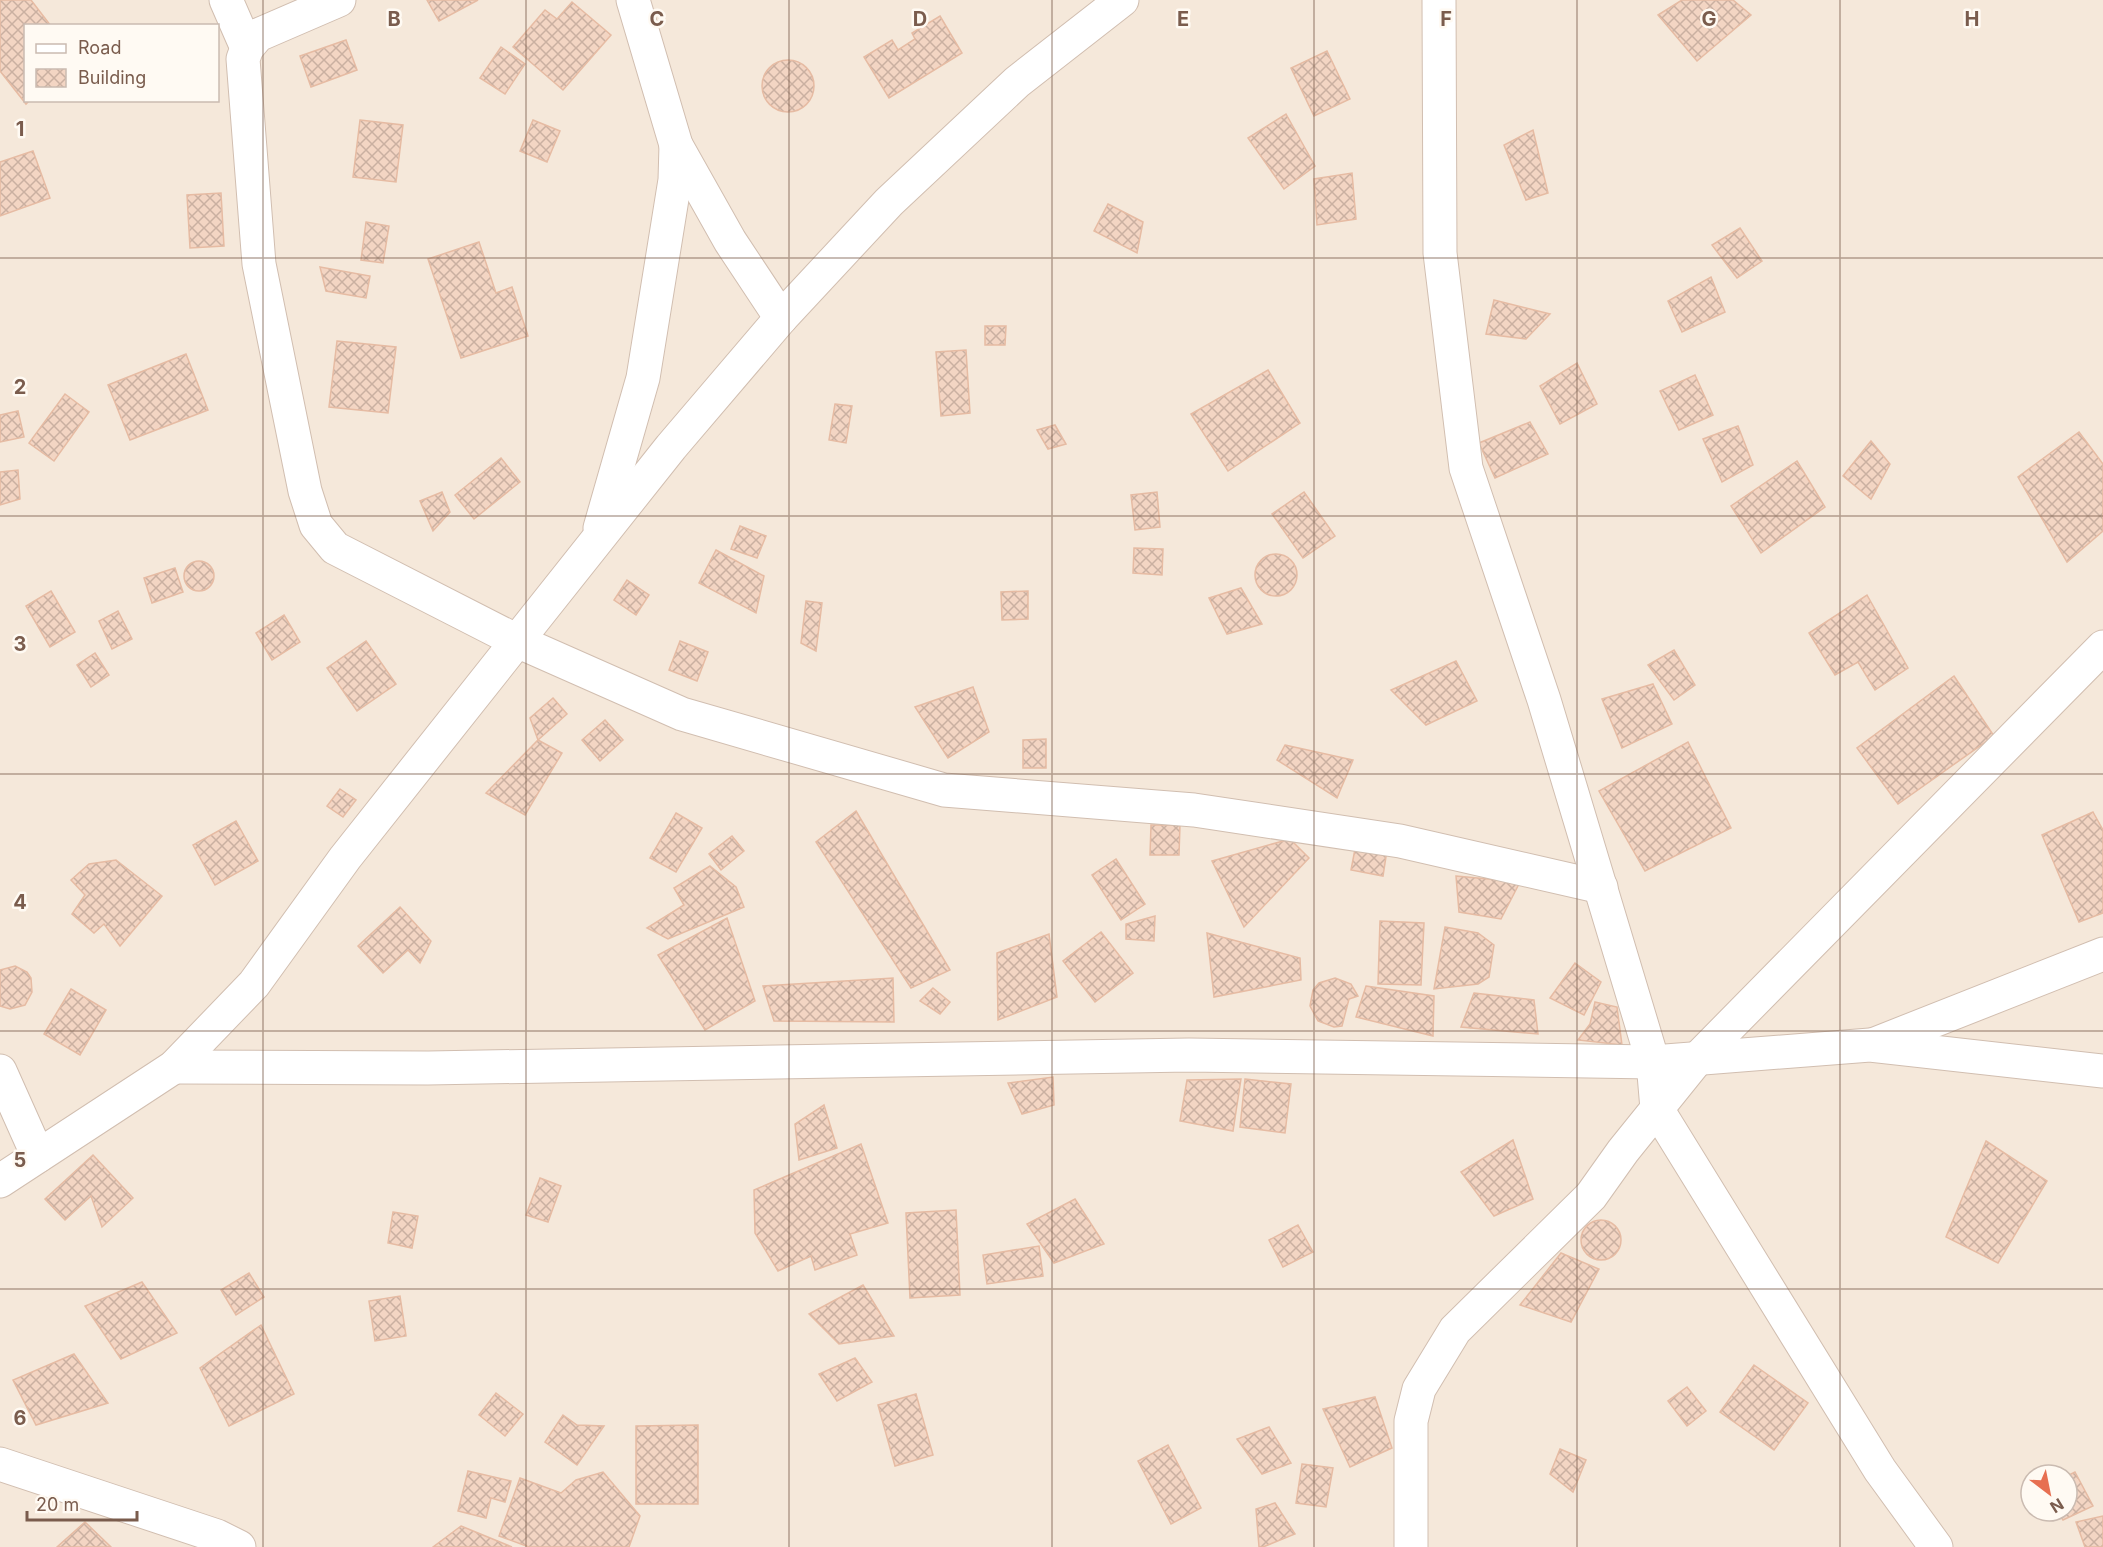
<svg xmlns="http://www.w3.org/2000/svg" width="2103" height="1547" viewBox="0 0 2103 1547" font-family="Inter,sans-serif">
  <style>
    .residential { fill: #f5e8da; fill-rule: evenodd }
    .building { fill: url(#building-cross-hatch); stroke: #e6bba3; stroke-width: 1.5 }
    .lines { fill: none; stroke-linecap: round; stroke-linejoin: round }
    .minor-casing { stroke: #d1beb0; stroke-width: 35 }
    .minor { stroke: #fff; stroke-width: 33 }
    .grid { fill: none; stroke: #7a5c4d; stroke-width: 1.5; stroke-opacity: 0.55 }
    .grid-label { font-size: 20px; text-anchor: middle; font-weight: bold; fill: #7a5c4d; stroke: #fffaf3; stroke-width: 5; stroke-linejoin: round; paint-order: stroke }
  </style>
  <defs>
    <pattern id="building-cross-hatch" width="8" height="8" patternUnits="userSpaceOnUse" patternTransform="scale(1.5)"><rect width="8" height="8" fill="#f3d5c3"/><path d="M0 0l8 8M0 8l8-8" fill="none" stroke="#cab0a1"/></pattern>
  </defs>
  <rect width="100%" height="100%" fill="#fdf6ec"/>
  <path class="residential" d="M0 0H2103V1547H0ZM26 26H218V100H26ZM2031 1475H2067V1511H2031Z"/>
  <g class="building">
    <polygon points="0,0 31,0 51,26 26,26 26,100 30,100 26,104 0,71"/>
    <polygon points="427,0 478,0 439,21"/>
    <polygon points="1682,0 1733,0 1751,15 1697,61 1658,15"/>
    <polygon points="572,2 611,35 563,90 513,47 545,10 557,19"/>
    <polygon points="940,16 962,53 889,98 864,57 892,40 898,50 915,39 912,33"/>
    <polygon points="346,40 357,70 311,87 300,56"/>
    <polygon points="501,47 525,64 505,94 480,78"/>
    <polygon points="1327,51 1350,99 1314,116 1291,68"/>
    <circle cx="788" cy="86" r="26"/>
    <polygon points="1286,114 1315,166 1284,189 1248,138"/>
    <polygon points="360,120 403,125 396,182 353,177"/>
    <polygon points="533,120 560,131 547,162 520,151"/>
    <polygon points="1533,130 1548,193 1526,200 1504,145"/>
    <polygon points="33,151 50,198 0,216 0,162"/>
    <polygon points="1352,173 1356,219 1317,225 1314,179"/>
    <polygon points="221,193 224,246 190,248 187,195"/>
    <polygon points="1108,204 1143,222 1137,253 1094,231"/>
    <polygon points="366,222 389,226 383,263 361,260"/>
    <polygon points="1740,228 1762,261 1737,278 1712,245"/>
    <polygon points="479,242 496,293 512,287 528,336 461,358 428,259"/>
    <polygon points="320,267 370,276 366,298 326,291"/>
    <polygon points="1711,277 1725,312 1682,332 1668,301"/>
    <polygon points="1494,300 1550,314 1526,339 1486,334"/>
    <polygon points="985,326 1006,326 1005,345 985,345"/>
    <polygon points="337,341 396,347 388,413 329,407"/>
    <polygon points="966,350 970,413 941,416 936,352"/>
    <polygon points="186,354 208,410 130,440 108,385"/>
    <polygon points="1577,363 1597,404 1560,424 1540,386"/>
    <polygon points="1268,370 1300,423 1228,471 1191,414"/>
    <polygon points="1695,375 1713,415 1679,430 1660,391"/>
    <polygon points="65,394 89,412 54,461 29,443"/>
    <polygon points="835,404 852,406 846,443 829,440"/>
    <polygon points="18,411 24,437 0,442 0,415"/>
    <polygon points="1530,422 1548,454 1495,478 1479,443"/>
    <polygon points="1055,425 1066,444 1048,449 1037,430"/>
    <polygon points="1738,426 1753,465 1722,482 1703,439"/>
    <polygon points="2079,432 2103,464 2103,531 2067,562 2018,477"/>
    <polygon points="1871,441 1890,464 1871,499 1843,476"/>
    <polygon points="501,458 520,482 474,519 455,495"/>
    <polygon points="1797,461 1825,507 1761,553 1731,506"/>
    <polygon points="18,470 20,499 0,505 0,472"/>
    <polygon points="442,492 450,512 433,531 420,501"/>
    <polygon points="1157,492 1160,527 1135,530 1131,495"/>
    <polygon points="1304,492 1335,536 1303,558 1272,514"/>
    <polygon points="740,526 766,536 757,558 731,549"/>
    <polygon points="1134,548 1163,549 1162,575 1133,573"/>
    <polygon points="716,550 764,576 756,613 699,583"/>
    <circle cx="1276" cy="575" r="21"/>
    <circle cx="199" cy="576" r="15"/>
    <polygon points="175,568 183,592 152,603 144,578"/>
    <polygon points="627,580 649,595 636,615 614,600"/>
    <polygon points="1241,588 1262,624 1227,634 1209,598"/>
    <polygon points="51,591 75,632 50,647 26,606"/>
    <polygon points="1028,591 1028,619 1002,620 1001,592"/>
    <polygon points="1867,595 1908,668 1875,690 1858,662 1835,675 1809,633"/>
    <polygon points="806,601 822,603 816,651 801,643"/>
    <polygon points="118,611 132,639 112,649 99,621"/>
    <polygon points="284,615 300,642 272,660 256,633"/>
    <polygon points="366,641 396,684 357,711 327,668"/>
    <polygon points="680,641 708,652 697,681 669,670"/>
    <polygon points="1674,650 1695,685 1674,700 1648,665"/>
    <polygon points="95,653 109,675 91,687 77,665"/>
    <polygon points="1456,661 1477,701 1426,725 1391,690"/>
    <polygon points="1954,676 1994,736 1898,804 1857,748"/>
    <polygon points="1653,684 1672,724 1622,748 1602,699"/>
    <polygon points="973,687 989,732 948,758 915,707"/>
    <polygon points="553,698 567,714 538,740 530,718"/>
    <polygon points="605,720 623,740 600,761 582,740"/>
    <polygon points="1046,739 1046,768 1023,768 1023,740"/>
    <polygon points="538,740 562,753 525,815 486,793"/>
    <polygon points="1688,742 1731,828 1645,871 1599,791"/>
    <polygon points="1285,745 1353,760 1337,798 1277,760"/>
    <polygon points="340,789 356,800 343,817 327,806"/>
    <polygon points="856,811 950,970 911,988 816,842"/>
    <polygon points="2093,812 2103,830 2103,913 2079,922 2042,835"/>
    <polygon points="676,813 702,828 676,872 650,858"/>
    <polygon points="236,821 258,861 215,885 193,845"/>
    <polygon points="1151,825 1180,825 1179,855 1150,855"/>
    <polygon points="732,836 744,851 721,870 709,854"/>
    <polygon points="1290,839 1309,858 1244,927 1212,861"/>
    <polygon points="1356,844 1387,850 1383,876 1351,870"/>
    <polygon points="1116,859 1145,904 1121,920 1092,875"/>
    <polygon points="116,860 162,896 120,946 104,924 94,933 72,914 85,895 71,880 89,864"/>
    <polygon points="710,866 736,887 744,907 668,939 647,928 684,905 674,888"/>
    <polygon points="1456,876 1520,882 1501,919 1459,912"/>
    <polygon points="400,907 431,941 420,963 408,950 383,973 358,946"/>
    <polygon points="1155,916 1154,941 1126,939 1126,924"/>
    <polygon points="727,918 755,1001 705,1030 658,955"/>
    <polygon points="1380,921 1424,923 1421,985 1378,984"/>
    <polygon points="1445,927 1478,933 1494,945 1489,977 1478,984 1434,989"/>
    <polygon points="1101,932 1133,973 1095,1002 1063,961"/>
    <polygon points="1207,933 1300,958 1301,980 1214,997"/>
    <polygon points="1049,934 1057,997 998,1020 997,953"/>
    <polygon points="1575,963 1601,982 1584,1015 1550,998"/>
    <polygon points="15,966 27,972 31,978 32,992 25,1005 10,1009 0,1006 0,970"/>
    <polygon points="893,978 894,1022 774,1021 763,986"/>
    <polygon points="1335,978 1351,984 1358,996 1349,999 1342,1026 1334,1027 1318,1021 1310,1006 1313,990 1319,983"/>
    <polygon points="1366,986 1434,996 1433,1036 1356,1017"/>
    <polygon points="933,988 950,1002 940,1014 920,1001"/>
    <polygon points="71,989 106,1010 80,1055 44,1034"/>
    <polygon points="1474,993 1534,1000 1538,1034 1461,1027"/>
    <polygon points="1595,1002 1617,1007 1622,1045 1578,1040 1590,1024"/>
    <polygon points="1053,1077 1054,1105 1022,1114 1008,1083"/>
    <polygon points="1241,1079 1233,1131 1180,1121 1187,1080"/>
    <polygon points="1245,1079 1291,1084 1285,1133 1240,1127"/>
    <polygon points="824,1105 837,1148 799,1160 795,1124"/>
    <polygon points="1513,1140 1533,1199 1494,1216 1461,1172"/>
    <polygon points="1986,1141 2047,1181 1998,1263 1946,1237"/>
    <polygon points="861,1144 888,1223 850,1234 857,1255 815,1270 811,1256 778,1271 755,1233 754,1190"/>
    <polygon points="93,1155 133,1198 102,1227 91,1196 65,1220 45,1199"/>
    <polygon points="540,1178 561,1186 548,1222 526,1215"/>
    <polygon points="1075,1199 1104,1244 1054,1263 1027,1224"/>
    <polygon points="956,1210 960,1295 910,1298 906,1213"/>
    <polygon points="393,1212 418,1216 412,1248 388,1243"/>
    <circle cx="1601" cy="1240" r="20"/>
    <polygon points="1298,1225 1313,1252 1283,1267 1269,1240"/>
    <polygon points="1039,1246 1043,1276 987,1284 983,1255"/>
    <polygon points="1561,1253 1599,1269 1571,1322 1520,1305"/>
    <polygon points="249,1273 264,1297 236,1315 221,1290"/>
    <polygon points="142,1282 177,1333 121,1359 85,1306"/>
    <polygon points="863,1285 894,1336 839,1344 809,1314"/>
    <polygon points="400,1296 406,1336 375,1341 369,1301"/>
    <polygon points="261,1325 294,1394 229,1426 200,1368"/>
    <polygon points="74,1354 108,1403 36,1425 13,1380"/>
    <polygon points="855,1358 872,1382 837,1401 819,1374"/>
    <polygon points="1754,1365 1808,1403 1774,1450 1720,1412"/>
    <polygon points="1687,1387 1706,1411 1687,1426 1668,1401"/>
    <polygon points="496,1393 523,1414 505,1436 479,1415"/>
    <polygon points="916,1394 933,1455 895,1466 878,1405"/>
    <polygon points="1375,1397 1392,1448 1350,1467 1323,1409"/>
    <polygon points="563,1415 577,1425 604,1426 577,1465 545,1442"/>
    <polygon points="698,1425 698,1504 636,1504 636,1426"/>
    <polygon points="1269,1427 1291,1463 1262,1474 1237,1439"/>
    <polygon points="1168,1445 1201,1508 1171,1524 1138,1461"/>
    <polygon points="1560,1449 1586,1460 1573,1492 1550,1474"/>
    <polygon points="1302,1464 1333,1468 1326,1507 1296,1503"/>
    <polygon points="468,1471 511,1481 505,1502 491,1498 486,1518 458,1511"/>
    <polygon points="603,1472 640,1516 629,1547 529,1547 499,1536 520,1478 561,1493 576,1480"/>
    <polygon points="2075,1472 2093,1506 2063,1520 2057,1511 2067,1511 2067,1476"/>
    <polygon points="1275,1503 1295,1534 1263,1547 1259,1547 1256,1509"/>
    <polygon points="2103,1516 2103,1547 2085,1547 2076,1522"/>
    <polygon points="85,1522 111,1547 57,1547"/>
    <polygon points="461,1526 512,1547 433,1547"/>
  </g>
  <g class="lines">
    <defs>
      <g id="minor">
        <polyline points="226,0 247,48"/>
        <polyline points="339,0 258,35 247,48 243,59 259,264 305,491 316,525 335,548 517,641 682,714 944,790 1194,810 1400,841 1601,887"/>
        <polyline points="633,0 676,145 730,241 781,318"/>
        <polyline points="1439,0 1440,253 1466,468 1544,700 1653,1062 1657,1109 1880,1470 1936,1547"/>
        <polyline points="600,528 643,378 675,180 676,145"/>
        <polyline points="1875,1044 2103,954"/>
        <polyline points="174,1067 428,1068 1189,1055 1653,1062 1870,1045 2103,1071"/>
        <polyline points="0,1071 38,1156"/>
        <polyline points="0,1181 174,1067 254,984 345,858 517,641 671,447 781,318 889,202 1017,82 1122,0"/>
        <polyline points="0,1464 217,1536 239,1547"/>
        <polyline points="1411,1547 1411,1421 1419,1389 1455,1330 1591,1196 1623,1151 1698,1058 2103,647"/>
      </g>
    </defs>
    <use href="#minor" class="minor-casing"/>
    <use href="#minor" class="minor"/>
  </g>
  <path class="grid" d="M263 0V1547M526 0V1547M789 0V1547M1052 0V1547M1314 0V1547M1577 0V1547M1840 0V1547M0 258H2103M0 516H2103M0 774H2103M0 1031H2103M0 1289H2103"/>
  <g class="grid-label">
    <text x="394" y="26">B</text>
    <text x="657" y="26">C</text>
    <text x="920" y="26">D</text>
    <text x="1183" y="26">E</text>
    <text x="1446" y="26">F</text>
    <text x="1709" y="26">G</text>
    <text x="1972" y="26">H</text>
    <text x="20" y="136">1</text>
    <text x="20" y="394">2</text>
    <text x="20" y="651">3</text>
    <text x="20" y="909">4</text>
    <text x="20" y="1167">5</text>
    <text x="20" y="1425">6</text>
  </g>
  <rect x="24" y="24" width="195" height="78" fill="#fffaf3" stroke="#cabbb1" stroke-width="1.5"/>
  <rect x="36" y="44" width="30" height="9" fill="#ffffff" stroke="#cabbb1" stroke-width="1.5"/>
  <text x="78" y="54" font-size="18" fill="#7a5c4d">Road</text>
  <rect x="36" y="69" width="30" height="18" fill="url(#building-cross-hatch)" stroke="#cabbb1" stroke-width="1.5"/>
  <text x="78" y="84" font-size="18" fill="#7a5c4d">Building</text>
  <g transform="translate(2049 1493) rotate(148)"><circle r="28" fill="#fffaf3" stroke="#cabbb1" stroke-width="1.5"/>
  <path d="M0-4.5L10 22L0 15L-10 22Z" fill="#e76f51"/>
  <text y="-9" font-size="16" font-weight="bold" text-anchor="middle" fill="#7a5c4d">N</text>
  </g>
  <path d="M27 1511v9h110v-9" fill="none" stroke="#7a5c4d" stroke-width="3"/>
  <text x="36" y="1511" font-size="18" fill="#7a5c4d" stroke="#fffaf3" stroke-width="4.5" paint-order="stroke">20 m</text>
</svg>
